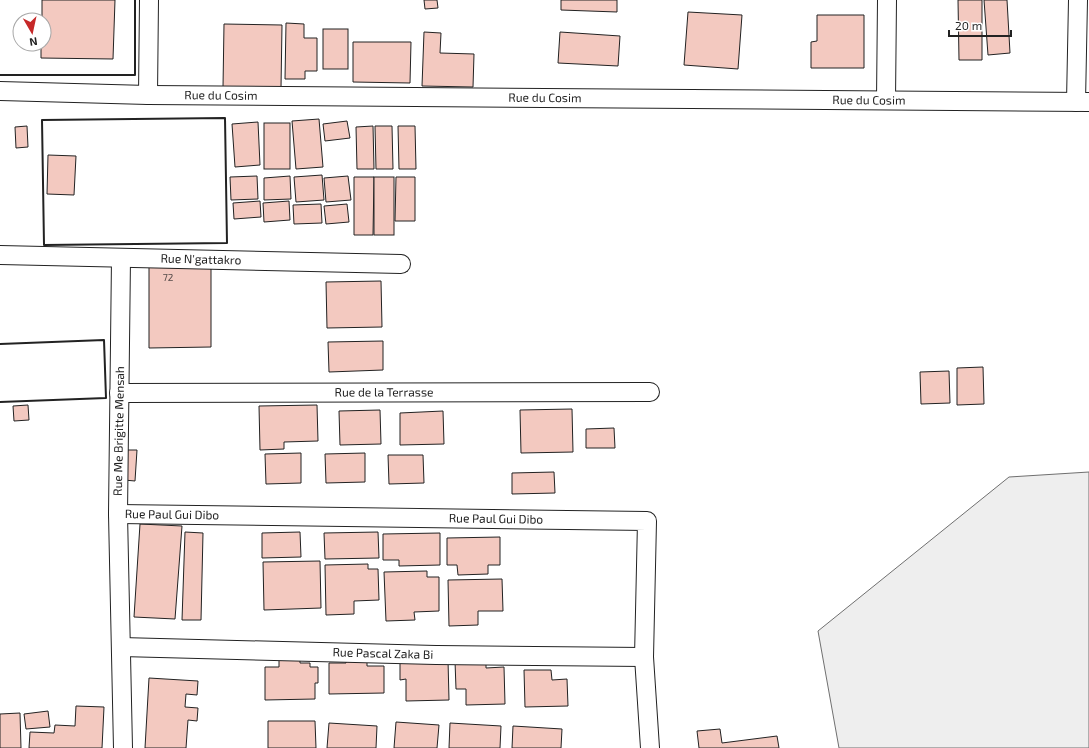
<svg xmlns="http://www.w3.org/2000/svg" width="1089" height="748" viewBox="0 0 1089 748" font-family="'Exo 2',sans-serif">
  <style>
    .green { fill: #eee; stroke: #6f6f6f }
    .building { fill: #f3c9c0; stroke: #222 }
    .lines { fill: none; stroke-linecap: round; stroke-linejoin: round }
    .street-casing { stroke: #222; stroke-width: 20 }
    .street { stroke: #fff; stroke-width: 18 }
    .wall { stroke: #222; stroke-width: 2 }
    .labels { text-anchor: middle; stroke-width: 3; stroke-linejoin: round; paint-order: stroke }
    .number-label { font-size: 10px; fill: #564c4a }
    .street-label { font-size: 12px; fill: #222; stroke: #fff }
  </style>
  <rect width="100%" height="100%" fill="#fff"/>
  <polygon class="green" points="1089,472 1089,748 839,748 818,631 1009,477"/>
  <g class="building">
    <polygon points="42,0 115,0 113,59 41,58 41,44 44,44 44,20 42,20"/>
    <polygon points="424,0 437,0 438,8 425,9"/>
    <polygon points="561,0 617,0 617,12 561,10"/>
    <polygon points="958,0 982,0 982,60 959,60"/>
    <polygon points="984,0 1007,0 1010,53 988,55"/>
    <polygon points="688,12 742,15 738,69 684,65"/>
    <polygon points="817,15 864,15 864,68 811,68 811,42 817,41"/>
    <polygon points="286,23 304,24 304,38 317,38 317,71 305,71 305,79 285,79"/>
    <polygon points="224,24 282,25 281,88 223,87"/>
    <rect x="323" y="29" width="25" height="40"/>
    <polygon points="424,32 441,33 440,53 474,54 473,87 422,86"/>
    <polygon points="560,32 620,36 618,66 558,63"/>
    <polygon points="353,42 411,42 410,83 353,82"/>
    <polygon points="319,119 323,167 296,169 292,121"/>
    <polygon points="347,121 350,138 325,141 323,124"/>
    <polygon points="258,122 260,165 235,167 232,124"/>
    <rect x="264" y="123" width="26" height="46"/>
    <polygon points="27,126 28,147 16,148 15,127"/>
    <polygon points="373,126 374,169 357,169 356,127"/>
    <polygon points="375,126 392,126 393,169 376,169"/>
    <polygon points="398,126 415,126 416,169 399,169"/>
    <polygon points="48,155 76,156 74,195 47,194"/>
    <polygon points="322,175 324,200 296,202 294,177"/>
    <polygon points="257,176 258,199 231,200 230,177"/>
    <polygon points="290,176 291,199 264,200 264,178"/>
    <polygon points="348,176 351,200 326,202 324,178"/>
    <polygon points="354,177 374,177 373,235 354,235"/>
    <rect x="374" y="177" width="20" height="58"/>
    <polygon points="396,177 415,177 415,221 395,221"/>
    <polygon points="260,201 261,217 234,219 233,203"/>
    <polygon points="289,201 290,220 264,222 263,203"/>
    <polygon points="321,204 322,223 294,224 293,205"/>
    <polygon points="347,204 349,222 326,224 324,206"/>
    <polygon points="149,265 211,265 211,347 149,348"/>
    <polygon points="381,281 382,327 327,328 326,282"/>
    <polygon points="383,341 383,370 329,372 328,342"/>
    <polygon points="983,367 984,404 957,405 957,368"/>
    <polygon points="949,371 950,403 921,404 920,372"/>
    <polygon points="28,405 29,420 14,421 13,406"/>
    <polygon points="317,405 318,441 284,442 284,449 260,450 259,406"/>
    <polygon points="572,409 573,452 521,453 520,410"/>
    <polygon points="380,410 381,444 340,445 339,411"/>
    <polygon points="443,411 444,444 400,445 400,413"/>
    <polygon points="614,428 615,448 586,448 586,429"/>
    <polygon points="125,450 137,450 135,481 124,480"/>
    <polygon points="301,453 301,483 266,484 265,454"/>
    <polygon points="365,453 365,482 326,483 325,454"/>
    <polygon points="388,455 423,455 424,483 389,484"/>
    <polygon points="554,472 555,493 512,494 512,473"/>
    <polygon points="140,524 182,526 175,619 134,617"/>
    <polygon points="185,532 203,533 201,620 182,620"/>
    <polygon points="300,532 301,557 262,558 262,533"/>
    <polygon points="378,532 379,558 325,559 324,533"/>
    <polygon points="440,533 440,565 399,566 399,560 383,560 383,534"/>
    <polygon points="500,537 500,565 488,565 488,574 458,575 457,565 447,565 447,538"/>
    <polygon points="320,561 321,608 264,610 263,562"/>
    <polygon points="368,564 368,569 378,569 379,600 354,601 354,614 326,615 325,565"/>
    <polygon points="427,571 427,577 439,577 439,611 414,612 415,620 386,621 384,572"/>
    <polygon points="502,579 503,611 478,611 478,625 449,626 448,580"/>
    <polygon points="367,655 367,666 384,666 384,693 329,694 329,663 346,663 346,656"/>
    <polygon points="279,658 300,658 300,663 310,663 310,667 318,667 318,683 315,683 315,699 265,700 265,667 279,667"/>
    <polygon points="448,660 449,700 406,701 406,679 400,680 400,662"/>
    <polygon points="455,661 486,661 486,668 504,667 505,704 466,705 466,689 456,689"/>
    <polygon points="524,670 551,670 552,680 567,679 568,706 525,707"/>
    <polygon points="149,678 198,681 197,695 186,694 185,707 198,708 197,721 188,720 186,748 145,748"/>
    <polygon points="76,706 104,707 102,748 29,748 30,732 54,733 55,725 75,726"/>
    <polygon points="48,711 50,727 26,729 24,714"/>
    <polygon points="20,713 21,748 0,748 0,714"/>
    <polygon points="268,721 315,721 316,748 268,748"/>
    <polygon points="396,722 439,725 437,748 394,748"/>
    <polygon points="329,723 377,726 376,748 327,748"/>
    <polygon points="450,723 501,726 500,748 449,748"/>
    <polygon points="513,726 562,729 561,748 512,748"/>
    <polygon points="720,729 722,743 777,736 779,748 699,748 697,731"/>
  </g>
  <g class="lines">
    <defs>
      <g id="street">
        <path id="s1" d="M0 91 148 95 1089 102"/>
        <polyline points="148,95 149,0"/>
        <polyline points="886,100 887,0"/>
        <polyline points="1076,102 1078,0"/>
        <path id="s2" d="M0 255 401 264"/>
        <polyline points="121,258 118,514 123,748"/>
        <path id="s3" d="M119 393 650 392"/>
        <path id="s4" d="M118 514 647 521 644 657 650 748"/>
        <path id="s5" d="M121 647 436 655 644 657"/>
      </g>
    </defs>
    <use href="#street" class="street-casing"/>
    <use href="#street" class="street"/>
    <g class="wall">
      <polyline points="0,75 135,75 135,0"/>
      <polygon points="225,118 227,243 44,245 42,120"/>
      <polyline points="0,344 104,340 106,398 0,402"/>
    </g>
  </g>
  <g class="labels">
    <g class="number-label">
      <text x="168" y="281">72</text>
    </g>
    <g class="street-label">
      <text dy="4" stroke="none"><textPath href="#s1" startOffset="221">Rue du Cosim</textPath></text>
      <text dy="4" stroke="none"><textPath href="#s1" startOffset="545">Rue du Cosim</textPath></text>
      <text dy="4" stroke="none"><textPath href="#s1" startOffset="869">Rue du Cosim</textPath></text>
      <text dy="4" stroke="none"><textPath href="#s2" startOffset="201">Rue N'gattakro</textPath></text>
      <text dy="4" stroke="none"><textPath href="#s3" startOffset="265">Rue de la Terrasse</textPath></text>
      <text transform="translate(119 431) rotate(-89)" y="4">Rue Me Brigitte Mensah</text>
      <text dy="4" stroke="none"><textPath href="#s4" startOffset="54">Rue Paul Gui Dibo</textPath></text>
      <text dy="4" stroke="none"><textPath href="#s4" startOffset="378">Rue Paul Gui Dibo</textPath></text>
      <text dy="4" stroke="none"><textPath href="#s5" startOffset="262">Rue Pascal Zaka Bi</textPath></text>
    </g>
  </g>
  <g transform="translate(32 32) rotate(171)"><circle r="19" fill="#ffffff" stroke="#a7a7a7"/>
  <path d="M0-3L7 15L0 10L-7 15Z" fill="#c62828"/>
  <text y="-6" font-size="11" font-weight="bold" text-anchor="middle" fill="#222222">N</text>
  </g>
  <path d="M949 30v6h62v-6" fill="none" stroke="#222222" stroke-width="2"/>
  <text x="955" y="30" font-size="12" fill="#222222" stroke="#ffffff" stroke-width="3" paint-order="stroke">20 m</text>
</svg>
